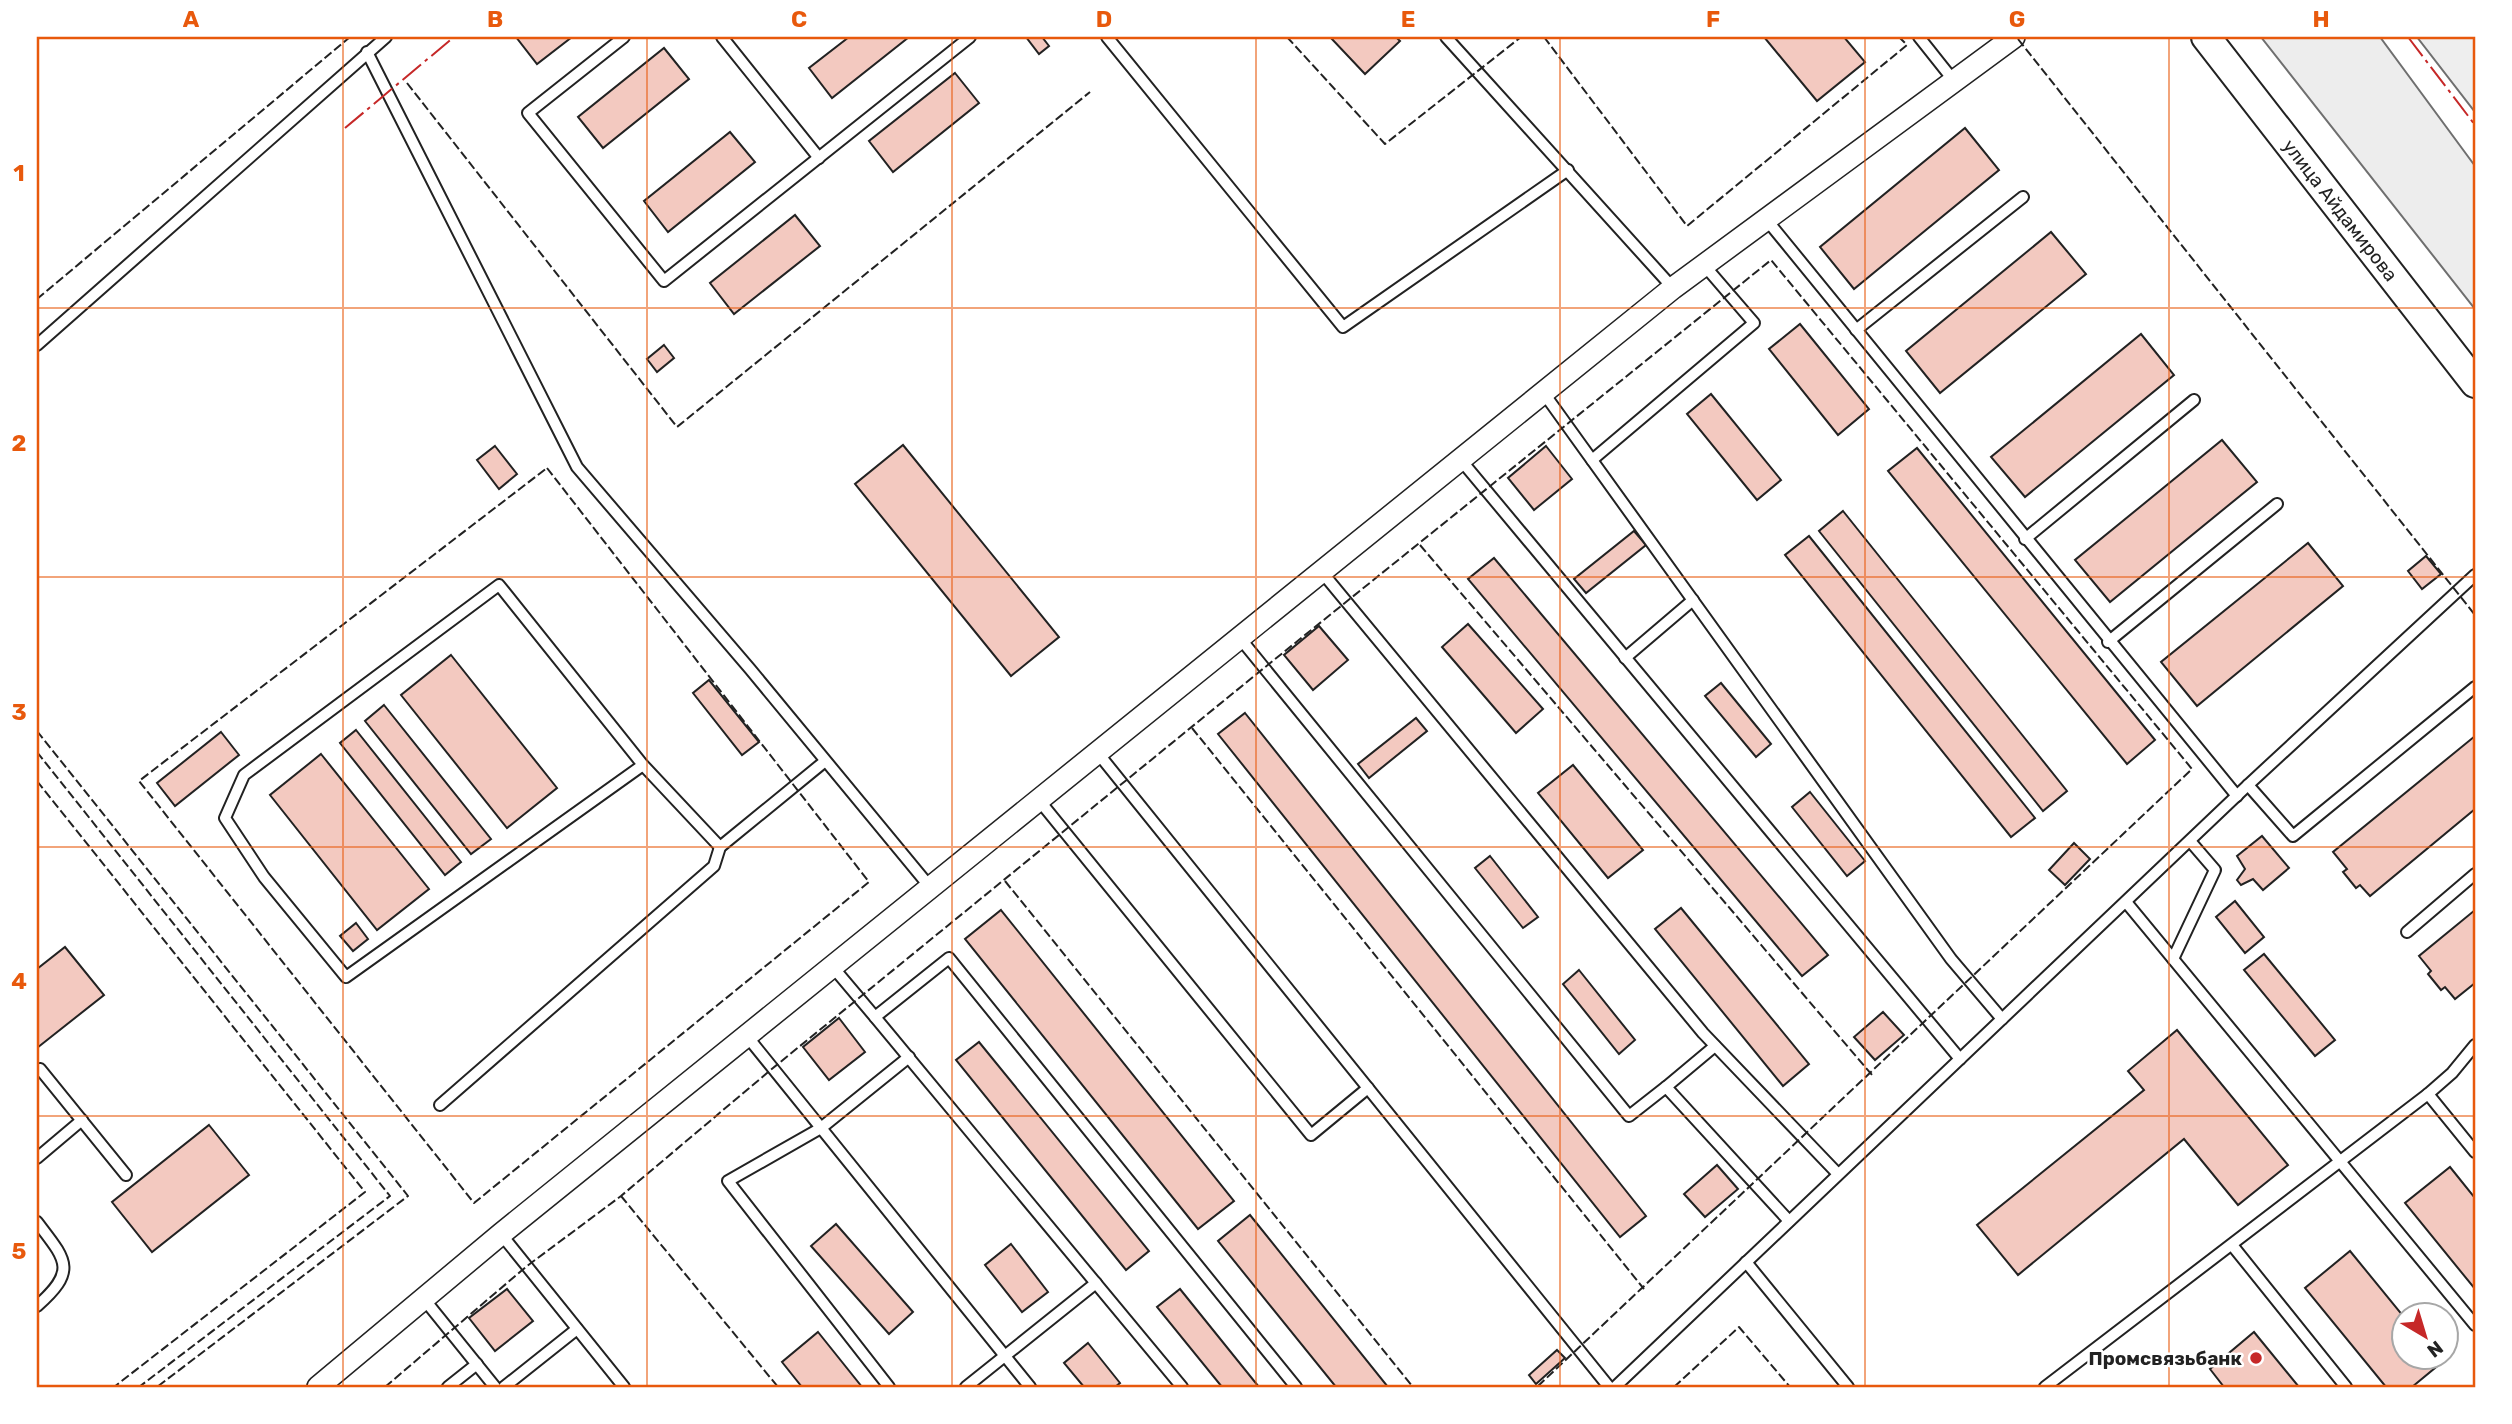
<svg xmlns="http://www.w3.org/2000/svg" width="2512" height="1424" viewBox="0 0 2512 1424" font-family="Rubik,sans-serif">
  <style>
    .green { fill: #eee; stroke: #6f6f6f; stroke-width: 2 }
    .parking { fill: #ededed; stroke: #6f6f6f; stroke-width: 2 }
    .building { fill: #f3c9c0; stroke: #222; stroke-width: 2 }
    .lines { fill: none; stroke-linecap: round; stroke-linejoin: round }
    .service-casing { stroke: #222; stroke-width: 14 }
    .minor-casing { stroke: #222; stroke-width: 24 }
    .secondary-casing { stroke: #222; stroke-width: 32 }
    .service { stroke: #fff; stroke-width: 10 }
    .minor { stroke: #fff; stroke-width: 21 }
    .secondary { stroke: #fff; stroke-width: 28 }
    .fence { stroke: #222; stroke-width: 2; stroke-dasharray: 9 3.5; stroke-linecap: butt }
    .power { stroke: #c62828; stroke-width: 2; stroke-dasharray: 24 5 3.5 5; stroke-linecap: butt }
    .grid { fill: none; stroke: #e8590c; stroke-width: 2; stroke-opacity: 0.55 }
    .poi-dot { fill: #c62828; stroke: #fff; stroke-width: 2.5 }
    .labels { text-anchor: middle; stroke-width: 5; stroke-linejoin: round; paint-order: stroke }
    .street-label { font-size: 19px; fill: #222; stroke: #fff }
    .poi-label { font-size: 19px; font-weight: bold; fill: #222; stroke: #fff; text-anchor: end }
    .neatline { fill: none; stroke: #e8590c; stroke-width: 2.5 }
    .grid-label { font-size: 23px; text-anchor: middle; font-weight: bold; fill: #e8590c }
  </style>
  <rect width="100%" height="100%" fill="#fff"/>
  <polygon class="green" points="2417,37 2475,37 2475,112"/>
  <polygon class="parking" points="2261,37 2380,37 2475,166 2475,309"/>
  <g class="building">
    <polygon points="516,37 572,37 537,64"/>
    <polygon points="849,37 909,37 832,98 809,68"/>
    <polygon points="1026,37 1042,37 1049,46 1039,54"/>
    <polygon points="1330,37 1396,37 1400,41 1365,74"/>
    <polygon points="1764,37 1844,37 1865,62 1817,101"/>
    <polygon points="664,48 689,79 603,148 578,117"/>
    <polygon points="955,73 979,103 893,172 869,141"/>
    <polygon points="1965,128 1999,170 1854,289 1820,247"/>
    <polygon points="730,132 755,162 668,232 644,201"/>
    <polygon points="795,215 820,246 734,314 710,283"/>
    <polygon points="2051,232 2086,274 1940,393 1906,351"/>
    <polygon points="1800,324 1869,409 1838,435 1769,349"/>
    <polygon points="2141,334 2174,375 2025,497 1991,457"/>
    <polygon points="664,345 674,358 657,372 647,359"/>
    <polygon points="1711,394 1781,480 1757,500 1687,414"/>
    <polygon points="2222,440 2257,482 2110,602 2075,560"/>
    <polygon points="903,445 1059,637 1011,676 855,484"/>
    <polygon points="495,446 517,474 499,489 477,460"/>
    <polygon points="1546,446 1572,479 1534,510 1508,478"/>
    <polygon points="1917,448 2155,740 2127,764 1888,471"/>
    <polygon points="1843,511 2067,791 2043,811 1819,531"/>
    <polygon points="1634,531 1646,545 1586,593 1574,579"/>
    <polygon points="1809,536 2035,818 2011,837 1785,555"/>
    <polygon points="2308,543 2343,586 2197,706 2161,662"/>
    <polygon points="2426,556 2441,574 2422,589 2408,571"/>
    <polygon points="1494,558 1828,955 1802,976 1468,579"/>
    <polygon points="1468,624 1543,709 1516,733 1442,647"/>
    <polygon points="1319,626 1348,660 1313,690 1284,655"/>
    <polygon points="451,655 557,788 507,828 401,695"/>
    <polygon points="709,680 759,742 742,755 693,693"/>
    <polygon points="1721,683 1771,744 1756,757 1705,696"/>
    <polygon points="384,705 491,839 471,854 365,721"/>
    <polygon points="1245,713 1646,1216 1620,1237 1218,734"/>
    <polygon points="1416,718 1427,731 1369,778 1358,764"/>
    <polygon points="356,730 461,862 445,875 340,743"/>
    <polygon points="221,732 239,755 175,806 157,783"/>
    <polygon points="2475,736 2475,809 2370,896 2360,885 2356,888 2343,872 2347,869 2333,852"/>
    <polygon points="321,754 429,889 377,930 270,795"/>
    <polygon points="1573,765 1643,850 1608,878 1538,793"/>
    <polygon points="1810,792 1865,861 1847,876 1792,807"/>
    <polygon points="2262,836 2289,868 2263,890 2253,879 2241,885 2237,880 2245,869 2237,856"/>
    <polygon points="2074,843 2090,859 2065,885 2049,870"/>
    <polygon points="1490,856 1538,917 1523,928 1475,868"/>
    <polygon points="2235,901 2264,937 2245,953 2216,917"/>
    <polygon points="1681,908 1809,1064 1783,1086 1655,929"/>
    <polygon points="1001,910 1234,1201 1198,1229 965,939"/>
    <polygon points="2475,910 2475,983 2455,999 2445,987 2441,990 2428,974 2431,971 2419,956"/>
    <polygon points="356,923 368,939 353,951 340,936"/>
    <polygon points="65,947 104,995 37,1048 37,969"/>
    <polygon points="2264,954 2335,1040 2315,1056 2244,970"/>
    <polygon points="1579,970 1635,1040 1619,1054 1563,984"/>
    <polygon points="1883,1012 1904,1035 1875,1060 1854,1037"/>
    <polygon points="839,1018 865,1052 829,1080 803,1047"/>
    <polygon points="2177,1030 2288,1165 2238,1205 2184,1139 2018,1275 1977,1225 2144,1090 2128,1071"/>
    <polygon points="979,1042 1149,1251 1126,1270 956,1060"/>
    <polygon points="209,1125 249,1175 152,1252 112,1202"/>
    <polygon points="1717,1165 1738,1189 1705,1217 1684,1194"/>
    <polygon points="2450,1167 2475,1198 2475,1289 2405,1203"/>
    <polygon points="1250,1215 1388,1387 1336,1387 1218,1241"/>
    <polygon points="836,1224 913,1312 889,1334 811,1246"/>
    <polygon points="1011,1244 1048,1292 1022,1312 985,1265"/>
    <polygon points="2350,1251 2404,1317 2404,1358 2437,1358 2441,1363 2412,1387 2386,1387 2305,1288"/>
    <polygon points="507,1289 533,1321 495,1351 469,1318"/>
    <polygon points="1180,1289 1259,1387 1222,1387 1157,1307"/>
    <polygon points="818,1332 862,1387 802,1387 782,1362"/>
    <polygon points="2254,1332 2299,1387 2224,1387 2210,1369"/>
    <polygon points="1088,1343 1120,1383 1115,1387 1084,1387 1064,1363"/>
    <polygon points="1557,1350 1565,1358 1536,1384 1529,1375"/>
  </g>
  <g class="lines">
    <defs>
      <g id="service">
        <polyline points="624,37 528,113 664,281 970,37"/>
        <polyline points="722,37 819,158"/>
        <polyline points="1107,37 1343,327 1568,170"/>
        <polyline points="1446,37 1673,288"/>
        <polyline points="1919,37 1954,81"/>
        <polyline points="367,52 577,467 750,669 930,887"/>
        <polyline points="1766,219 2237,796"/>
        <polyline points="1856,330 2023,197"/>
        <polyline points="37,345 386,37"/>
        <polyline points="1543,392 1951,959 2002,1019"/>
        <polyline points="1460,459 1960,1059"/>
        <polyline points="1592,460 1754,323 1704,265"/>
        <polyline points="2025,539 2194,400"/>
        <polyline points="1321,571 1703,1033 1838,1174"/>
        <polyline points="1239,637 1629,1116 1666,1087 1789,1221"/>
        <polyline points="2108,642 2277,504"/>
        <polyline points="1625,658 1693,600"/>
        <polyline points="1097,752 1609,1387"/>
        <polyline points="643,765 346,977 264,877 225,818 244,775 499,585 643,765 720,847"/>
        <polyline points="2248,785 2293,836 2475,687"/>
        <polyline points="1038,799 1311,1135 1368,1088"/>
        <polyline points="2126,902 2475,1325"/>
        <polyline points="2407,932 2475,874"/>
        <polyline points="2173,959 2215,870 2190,841"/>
        <polyline points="832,966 875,1017 949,958 1296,1387"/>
        <polyline points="875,1017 1182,1387"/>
        <polyline points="746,1035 1030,1387"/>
        <polyline points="40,1069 126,1175"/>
        <polyline points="1666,1087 1715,1046"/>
        <polyline points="2428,1094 2475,1152"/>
        <polyline points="440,1105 714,866 720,847 824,762"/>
        <polyline points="37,1158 82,1120"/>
        <path d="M37 1222C66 1260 78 1270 37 1306"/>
        <polyline points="501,1234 624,1387"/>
        <polyline points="2232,1245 2346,1387"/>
        <polyline points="1746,1262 1848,1387"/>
        <polyline points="424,1299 495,1387"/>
        <polyline points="448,1387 477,1364"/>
        <polyline points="504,1387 577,1329"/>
        <polyline points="889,1387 728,1181 821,1128 909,1057"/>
        <polyline points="966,1387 1096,1283"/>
        <polyline points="1615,1387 2248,785 2475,575"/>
        <polyline points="2045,1387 2428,1094 2452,1073 2475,1045"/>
      </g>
      <polyline id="minor" points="318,1387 501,1234 1673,288 2014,37"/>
      <g id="secondary">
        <path id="s1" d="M2206 37 2475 383"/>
      </g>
    </defs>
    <use href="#service" class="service-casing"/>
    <use href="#minor" class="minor-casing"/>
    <use href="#secondary" class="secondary-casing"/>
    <use href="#service" class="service"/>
    <use href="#minor" class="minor"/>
    <use href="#secondary" class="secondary"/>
    <g class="fence">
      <polyline points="1287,37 1385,144 1521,37"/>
      <polyline points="1544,37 1687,226 1907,45 1899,37"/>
      <polyline points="2018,39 2475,615"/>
      <polyline points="407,83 677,427 1090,92"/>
      <polyline points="37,299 350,37"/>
      <polygon points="547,468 869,882 474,1203 139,781"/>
      <polyline points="1420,545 1872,1075"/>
      <polyline points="1192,728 1644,1289"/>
      <polyline points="37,731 408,1196 157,1387"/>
      <polyline points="37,752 390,1196 139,1387"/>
      <polyline points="37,781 365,1192 114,1387"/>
      <polyline points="1005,881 1413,1387"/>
      <polyline points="621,1196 778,1387"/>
      <polyline points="385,1387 527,1266 621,1196 773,1068 1264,668 1771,260 2192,769 1537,1387"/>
      <polyline points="1674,1387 1739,1327 1790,1387"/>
    </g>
    <g class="power">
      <polyline points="2408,37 2475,125"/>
      <polyline points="345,128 454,37"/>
    </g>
  </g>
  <path class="grid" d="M343 37V1387M647 37V1387M952 37V1387M1256 37V1387M1560 37V1387M1865 37V1387M2169 37V1387M37 308H2475M37 577H2475M37 847H2475M37 1116H2475"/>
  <circle class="poi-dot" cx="2256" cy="1358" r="7"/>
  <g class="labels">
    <g class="street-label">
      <text dy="7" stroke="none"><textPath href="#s1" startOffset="219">улица Айдамирова</textPath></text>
    </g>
    <g class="poi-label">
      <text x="2242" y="1365">Промсвязьбанк</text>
    </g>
  </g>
  <rect width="2512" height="1424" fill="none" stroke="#ffffff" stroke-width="77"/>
  <g transform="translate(2425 1336) rotate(142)"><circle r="33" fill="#ffffff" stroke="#a7a7a7" stroke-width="2"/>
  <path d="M0-5L12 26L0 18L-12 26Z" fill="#c62828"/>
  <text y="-10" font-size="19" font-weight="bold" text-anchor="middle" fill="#222222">N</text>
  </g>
  <rect x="38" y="38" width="2436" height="1348" class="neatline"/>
  <g class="grid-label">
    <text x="191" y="27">A</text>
    <text x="495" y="27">B</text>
    <text x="799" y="27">C</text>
    <text x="1104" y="27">D</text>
    <text x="1408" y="27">E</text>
    <text x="1713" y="27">F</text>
    <text x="2017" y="27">G</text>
    <text x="2321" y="27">H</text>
    <text x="19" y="181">1</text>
    <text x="19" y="451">2</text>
    <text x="19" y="720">3</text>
    <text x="19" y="989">4</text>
    <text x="19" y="1259">5</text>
  </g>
</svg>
